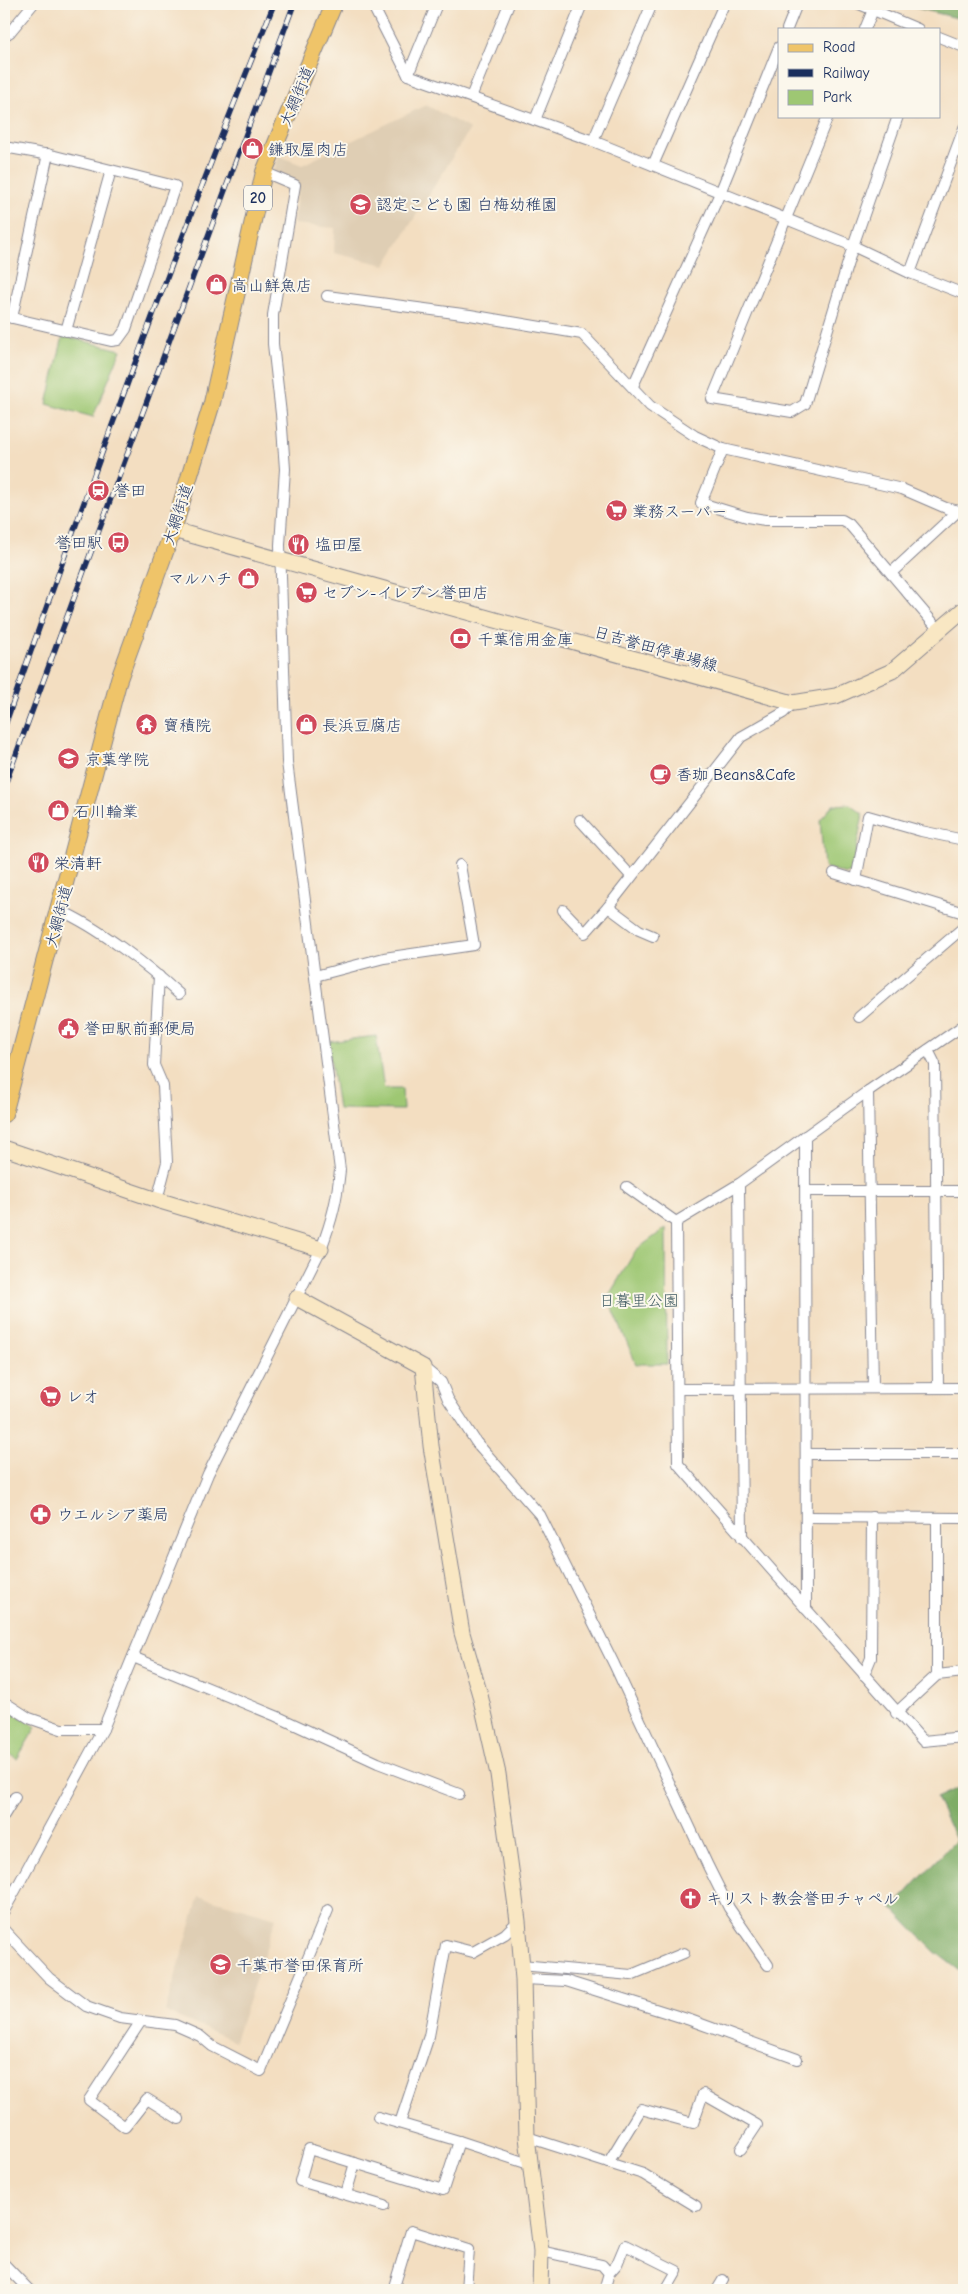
<svg xmlns="http://www.w3.org/2000/svg" width="968" height="2294" viewBox="0 0 968 2294" font-family="'Comic Neue','Klee One',sans-serif">
  <style>
    .built { fill: #dfceb4 }
    .green { fill: #9ec773; stroke: #5c7b68 }
    .forest { fill: #7eac65; stroke: #4c6e62 }
    .lines { fill: none; stroke-linecap: round; stroke-linejoin: round }
    .street-casing { stroke: #878690; stroke-width: 12 }
    .secondary-casing { stroke: #878690; stroke-width: 17 }
    .primary-casing { stroke: #878690; stroke-width: 18 }
    .street { stroke: #fff; stroke-width: 10 }
    .secondary { stroke: #f9e7c3; stroke-width: 15 }
    .primary { stroke: #efc469; stroke-width: 16 }
    .rail-casing { stroke: #1b2f5e; stroke-width: 5.5 }
    .rail { stroke: #fbf7ec; stroke-width: 4; stroke-dasharray: 11; stroke-linecap: butt }
    .labels { text-anchor: middle; stroke-width: 4; stroke-linejoin: round; paint-order: stroke }
    .shield { fill: #fbf7ec; stroke: #5e6b89; stroke-width: 1 }
    .shield-label { font-size: 15px; font-weight: bold; fill: #1b2f5e }
    .street-label { font-size: 16px; fill: #1b2f5e; stroke: #fbf7ec }
    .poi-label { font-size: 16px; fill: #1b2f5e; stroke: #fbf7ec; text-anchor: start }
    .park-label { font-size: 16px; fill: #425d64; stroke: #fbf7ec }
  </style>
  <rect width="100%" height="100%" fill="#fbf7ec"/>
  <filter id="ink" filterUnits="userSpaceOnUse"><feTurbulence type="fractalNoise" baseFrequency=".02" numOctaves="2"/><feDisplacementMap in="SourceGraphic" scale="10" xChannelSelector="R" yChannelSelector="G"/><feConvolveMatrix kernelMatrix="1 2 1 2 8 2 1 2 1" color-interpolation-filters="sRGB"/></filter>
  <filter id="wash" filterUnits="userSpaceOnUse"><feTurbulence type="fractalNoise" baseFrequency=".0096" numOctaves="4" result="noise"/><feDisplacementMap in="SourceGraphic" scale="20" xChannelSelector="R" yChannelSelector="G"/><feGaussianBlur stdDeviation="1.12" result="paint"/><feColorMatrix in="noise" values="0 0 0 0 0 0 0 0 0 0 0 0 0 0 0 0 0 1.4 0 .05"/><feComposite in="paint" operator="in"/></filter>
  <g filter="url(#wash)">
    <rect width="100%" height="100%" fill="#f3dec1"/>
    <g class="built">
      <polygon points="426,105 470,129 385,265 334,253 335,228 293,224 299,184 273,173 279,156 302,165"/>
      <polygon points="199,1896 276,1918 235,2041 165,2012"/>
    </g>
    <g class="green">
      <polygon points="63,336 121,350 93,417 47,404"/>
      <polygon points="850,804 863,814 852,872 846,874 824,867 820,820 833,805"/>
      <polygon points="376,1036 384,1089 402,1089 403,1110 338,1109 328,1042"/>
      <polygon points="666,1228 667,1364 636,1364 608,1297 636,1250"/>
      <polygon points="10,1710 36,1727 17,1759 9,1754 4,1725 4,1720"/>
    </g>
    <g class="forest">
      <polygon points="900,4 963,4 957,18"/>
      <polygon points="960,1787 964,1791 964,1974 934,1951 892,1908 956,1840 936,1798"/>
    </g>
  </g>
  <g filter="url(#ink)">
    <g class="lines">
      <defs>
        <g id="street">
          <polyline points="372,4 408,75 593,141 853,246 910,273 964,294"/>
          <polyline points="859,4 918,29"/>
          <polyline points="787,29 797,4"/>
          <polyline points="865,29 873,10"/>
          <polyline points="4,36 10,32 33,4"/>
          <polyline points="939,37 964,47"/>
          <polyline points="408,75 437,4"/>
          <polyline points="471,97 509,4"/>
          <polyline points="828,116 712,399 792,412 805,404 853,246 898,116"/>
          <polyline points="535,120 582,4"/>
          <polyline points="593,141 652,4"/>
          <polyline points="4,147 55,156 175,186 126,329 118,340 111,341 4,316"/>
          <polyline points="653,165 724,4"/>
          <polyline points="910,273 964,128"/>
          <polyline points="327,296 470,315 582,334 650,406 695,436 723,449 701,503 747,517 765,520 842,520 849,524 940,631"/>
          <polyline points="12,318 48,154"/>
          <polyline points="66,331 111,170"/>
          <polyline points="633,386 720,193 779,47"/>
          <polyline points="723,449 902,489 946,508 964,512"/>
          <polyline points="891,573 957,512"/>
          <polyline points="580,820 631,876"/>
          <polyline points="834,873 964,913"/>
          <polyline points="856,880 868,816 921,831 964,840"/>
          <polyline points="608,907 639,930 653,936"/>
          <path d="M59 910C98 927 148 966 179 994"/>
          <polyline points="563,910 585,933 608,907 741,737 783,713 793,703"/>
          <polyline points="315,976 384,958 474,945 460,865"/>
          <polyline points="859,1017 964,927"/>
          <polyline points="928,1050 935,1064 938,1388"/>
          <polyline points="868,1091 873,1388"/>
          <polyline points="805,1136 806,1609"/>
          <polyline points="739,1184 742,1538"/>
          <polyline points="627,1187 676,1222"/>
          <polyline points="806,1191 964,1191"/>
          <polyline points="157,1200 167,1162 163,1086 154,1065 159,976"/>
          <polyline points="676,1222 678,1464 923,1741 964,1737"/>
          <polyline points="676,1222 739,1184 868,1091 964,1025"/>
          <polyline points="423,1367 441,1382 448,1399 476,1442 540,1515 614,1664 708,1866 729,1908 768,1965"/>
          <polyline points="678,1389 964,1388"/>
          <polyline points="806,1454 964,1454"/>
          <polyline points="806,1517 964,1518"/>
          <polyline points="937,1518 937,1675"/>
          <polyline points="133,1657 276,1716 378,1763 459,1794"/>
          <polyline points="864,1675 871,1658 872,1517"/>
          <polyline points="4,1702 29,1718 61,1729 103,1729"/>
          <polyline points="896,1713 937,1675 964,1672"/>
          <polyline points="4,1815 15,1797"/>
          <polyline points="4,1882 11,1898"/>
          <path d="M4 1911 103 1729 208 1474 321 1249C332 1220 337 1200 340 1170L287 762 280 545 285 469 281 414 273 344V315L295 185 264 172"/>
          <polyline points="4,1930 49,1978 86,2006 120,2018 175,2025 200,2036 212,2046 261,2071 328,1910"/>
          <polyline points="521,1965 631,1975 684,1953"/>
          <polyline points="523,1979 566,1981 690,2020 797,2059"/>
          <polyline points="141,2021 89,2100 125,2127 147,2099 179,2119"/>
          <polyline points="378,2117 459,2141"/>
          <polyline points="400,2123 429,2036 446,1945 473,1952 505,1934 518,1921"/>
          <polyline points="527,2137 643,2174 696,2206"/>
          <polyline points="608,2163 641,2109 693,2123 703,2094 757,2125 741,2149"/>
          <polyline points="346,2194 355,2163"/>
          <polyline points="384,2206 300,2181 309,2149 443,2190 459,2141 532,2165"/>
          <polyline points="541,2251 602,2265 609,2273 604,2290"/>
          <polyline points="4,2264 29,2290"/>
          <polyline points="609,2273 617,2264 625,2245 677,2271 666,2290"/>
          <polyline points="393,2290 411,2231 469,2249 466,2290"/>
          <polyline points="717,2290 723,2280"/>
        </g>
        <g id="secondary">
          <polyline points="173,530 793,703 836,696 892,671 964,609"/>
          <polyline points="4,1148 157,1200 321,1249"/>
          <polyline points="297,1298 423,1367 431,1446 462,1633 480,1695 498,1774 518,1921 523,1979 527,2137 541,2251 540,2290"/>
        </g>
        <polyline id="primary" points="4,1114 119,679 173,530 212,403 264,172 334,4"/>
      </defs>
      <use href="#street" class="street-casing"/>
      <use href="#secondary" class="secondary-casing"/>
      <use href="#primary" class="primary-casing"/>
      <use href="#street" class="street"/>
      <use href="#secondary" class="secondary"/>
      <use href="#primary" class="primary"/>
      <defs>
        <g id="rail">
          <path d="M4 728C89 484 177 243 274 4"/>
          <polyline points="4,787 294,4"/>
        </g>
      </defs>
      <use href="#rail" class="rail-casing"/>
      <use href="#rail" class="rail"/>
    </g>
  </g>
  <defs>
    <symbol id="shop-disc" viewBox="-11 -11 22 22"><circle r="9.5" fill="#d1495b" stroke="#fbf7ec"/><path d="M-5-2.5h2.3a2.7 3.5 0 0 1 5.4 0H5L5.5 6h-11ZM-1.5-2.5h3a1.5 2.3 0 0 0-3 0Z" fill="#fff"/></symbol>
    <symbol id="school-disc" viewBox="-11 -11 22 22"><circle r="9.5" fill="#d1495b" stroke="#fbf7ec"/><path d="M0-5L7-2L0 1L-7-2ZM-4 1L0 2.5L4 1V4Q0 6-4 4Z" fill="#fff"/></symbol>
    <symbol id="station-disc" viewBox="-11 -11 22 22"><circle r="9.5" fill="#d1495b" stroke="#fbf7ec"/><path d="M-3-6H3Q5-6 5-4V2Q5 4 3 4L4.5 6H3L1.5 4h-3L-3 6H-4.5L-3 4Q-5 4-5 2V-4Q-5-6-3-6ZM-3.5-4v3h7v-3ZM-3.5 1v1.5H-2V1ZM2 1v1.5H3.5V1Z" fill="#fff"/></symbol>
    <symbol id="supermarket-disc" viewBox="-11 -11 22 22"><circle r="9.5" fill="#d1495b" stroke="#fbf7ec"/><path d="M-6-5.5h2.5l.6 2H6L4.5 2H-2.5L-4.4-4H-6ZM-1.5 3.2a1.3 1.3 0 1 0 .1 0ZM3 3.2a1.3 1.3 0 1 0 .1 0Z" fill="#fff"/></symbol>
    <symbol id="bus-disc" viewBox="-11 -11 22 22"><circle r="9.5" fill="#d1495b" stroke="#fbf7ec"/><path d="M-5-6H5V4H4V6H2V4H-2V6H-4V4H-5ZM-3.5-4V0h7V-4ZM-3.5 1.2v1.5H-2V1.2ZM2 1.2v1.5H3.5V1.2Z" fill="#fff"/></symbol>
    <symbol id="restaurant-disc" viewBox="-11 -11 22 22"><circle r="9.5" fill="#d1495b" stroke="#fbf7ec"/><path d="M-5-6h1v4h1v-4h1v4h1v-4h1v5L-1.5 .5V6h-2V.5L-5-1ZM5-6V6H3V1.5H1.5Q1.5-4 5-6Z" fill="#fff"/></symbol>
    <symbol id="bank-disc" viewBox="-11 -11 22 22"><circle r="9.5" fill="#d1495b" stroke="#fbf7ec"/><path d="M-6-4H6V4H-6ZM0-2.3a2.3 2.3 0 1 0 0 4.6a2.3 2.3 0 1 0 0-4.6Z" fill="#fff"/></symbol>
    <symbol id="temple-disc" viewBox="-11 -11 22 22"><circle r="9.5" fill="#d1495b" stroke="#fbf7ec"/><path d="M0-6L5-2H3V0L6.5 2.5H4V6H1.5V3h-3V6H-4V2.5H-6.5L-3 0V-2H-5Z" fill="#fff"/></symbol>
    <symbol id="university-disc" viewBox="-11 -11 22 22"><circle r="9.5" fill="#d1495b" stroke="#fbf7ec"/><path d="M0-5L7-2L0 1L-7-2ZM-4 1L0 2.5L4 1V4Q0 6-4 4Z" fill="#fff"/></symbol>
    <symbol id="cafe-disc" viewBox="-11 -11 22 22"><circle r="9.5" fill="#d1495b" stroke="#fbf7ec"/><path d="M-5.5-4.5H6V0H3Q3 3.5 0 3.5H-2.5Q-5.5 3.5-5.5 0ZM3-3.2v2h1.7v-2ZM-6 4.5H4V6H-6Z" fill="#fff"/></symbol>
    <symbol id="civic-disc" viewBox="-11 -11 22 22"><circle r="9.5" fill="#d1495b" stroke="#fbf7ec"/><path d="M-.6-6.5H3V-4.5H.6V-3L4-1V1h2V6H-6V1h2V-1L-.6-3ZM-1.2 2.5V6h2.4V2.5Z" fill="#fff"/></symbol>
    <symbol id="pharmacy-disc" viewBox="-11 -11 22 22"><circle r="9.5" fill="#d1495b" stroke="#fbf7ec"/><path d="M-2-6h4v4h4v4h-4v4h-4v-4h-4v-4h4Z" fill="#fff"/></symbol>
    <symbol id="church-disc" viewBox="-11 -11 22 22"><circle r="9.5" fill="#d1495b" stroke="#fbf7ec"/><path d="M-1.2-6h2.4v3.5h3.3v2.4h-3.3V6h-2.4V-.1h-3.3v-2.4h3.3Z" fill="#fff"/></symbol>
  </defs>
  <g fill-rule="evenodd">
    <use href="#shop-disc" x="240" y="136" width="25" height="25"/>
    <use href="#school-disc" x="348" y="192" width="25" height="25"/>
    <use href="#shop-disc" x="204" y="272" width="25" height="25"/>
    <use href="#station-disc" x="86" y="478" width="25" height="25"/>
    <use href="#supermarket-disc" x="604" y="498" width="25" height="25"/>
    <use href="#bus-disc" x="106" y="530" width="25" height="25"/>
    <use href="#restaurant-disc" x="286" y="532" width="25" height="25"/>
    <use href="#shop-disc" x="236" y="566" width="25" height="25"/>
    <use href="#supermarket-disc" x="294" y="580" width="25" height="25"/>
    <use href="#bank-disc" x="448" y="626" width="25" height="25"/>
    <use href="#temple-disc" x="134" y="712" width="25" height="25"/>
    <use href="#shop-disc" x="294" y="712" width="25" height="25"/>
    <use href="#university-disc" x="56" y="746" width="25" height="25"/>
    <use href="#cafe-disc" x="648" y="762" width="25" height="25"/>
    <use href="#shop-disc" x="46" y="798" width="25" height="25"/>
    <use href="#restaurant-disc" x="26" y="850" width="25" height="25"/>
    <use href="#civic-disc" x="56" y="1016" width="25" height="25"/>
    <use href="#supermarket-disc" x="38" y="1384" width="25" height="25"/>
    <use href="#pharmacy-disc" x="28" y="1502" width="25" height="25"/>
    <use href="#church-disc" x="678" y="1886" width="25" height="25"/>
    <use href="#school-disc" x="208" y="1952" width="25" height="25"/>
  </g>
  <g class="labels">
    <rect class="shield" x="244" y="185.5" width="28" height="25" rx="4"/>
    <g class="shield-label">
      <text x="258" y="203">20</text>
    </g>
    <g class="street-label">
      <text transform="translate(296 96) rotate(-67)" y="6">大網街道</text>
      <text transform="translate(177 514) rotate(-72)" y="6">大網街道</text>
      <text transform="translate(656 648) rotate(16)" y="6">日吉誉田停車場線</text>
      <text transform="translate(58 916) rotate(-75)" y="6">大網街道</text>
    </g>
    <g class="poi-label">
      <text x="268" y="155">鎌取屋肉店</text>
      <text x="376" y="210">認定こども園 白梅幼稚園</text>
      <text x="232" y="291">高山鮮魚店</text>
      <text x="114" y="496">誉田</text>
      <text x="632" y="517">業務スーパー</text>
      <text x="103" y="548" text-anchor="end">誉田駅</text>
      <text x="315" y="550">塩田屋</text>
      <text x="232" y="584" text-anchor="end">マルハチ</text>
      <text x="322" y="598">セブン-イレブン誉田店</text>
      <text x="477" y="645">千葉信用金庫</text>
      <text x="163" y="731">寶積院</text>
      <text x="322" y="731">長浜豆腐店</text>
      <text x="85" y="765">京葉学院</text>
      <text x="676" y="780">香珈 Beans&amp;Cafe</text>
      <text x="74" y="817">石川輪業</text>
      <text x="54" y="869">栄清軒</text>
      <text x="84" y="1034">誉田駅前郵便局</text>
      <text x="67" y="1402">レオ</text>
      <text x="57" y="1520">ウエルシア薬局</text>
      <text x="706" y="1904">キリスト教会誉田チャペル</text>
      <text x="236" y="1971">千葉市誉田保育所</text>
    </g>
    <g class="park-label">
      <text x="639" y="1306">日暮里公園</text>
    </g>
  </g>
  <rect width="968" height="2294" fill="none" stroke="#fbf7ec" stroke-width="20"/>
  <rect x="778" y="28" width="162" height="90" fill="#fbf7ec" stroke="#a1a7b3"/>
  <rect x="788" y="44" width="25" height="8" fill="#efc469" stroke="#a1a7b3"/>
  <text x="823" y="52" font-size="15" fill="#1b2f5e">Road</text>
  <rect x="788" y="69" width="25" height="8" fill="#1b2f5e" stroke="#a1a7b3"/>
  <text x="823" y="78" font-size="15" fill="#1b2f5e">Railway</text>
  <rect x="788" y="90" width="25" height="15" fill="#9ec773" stroke="#a1a7b3"/>
  <text x="823" y="102" font-size="15" fill="#1b2f5e">Park</text>
</svg>
